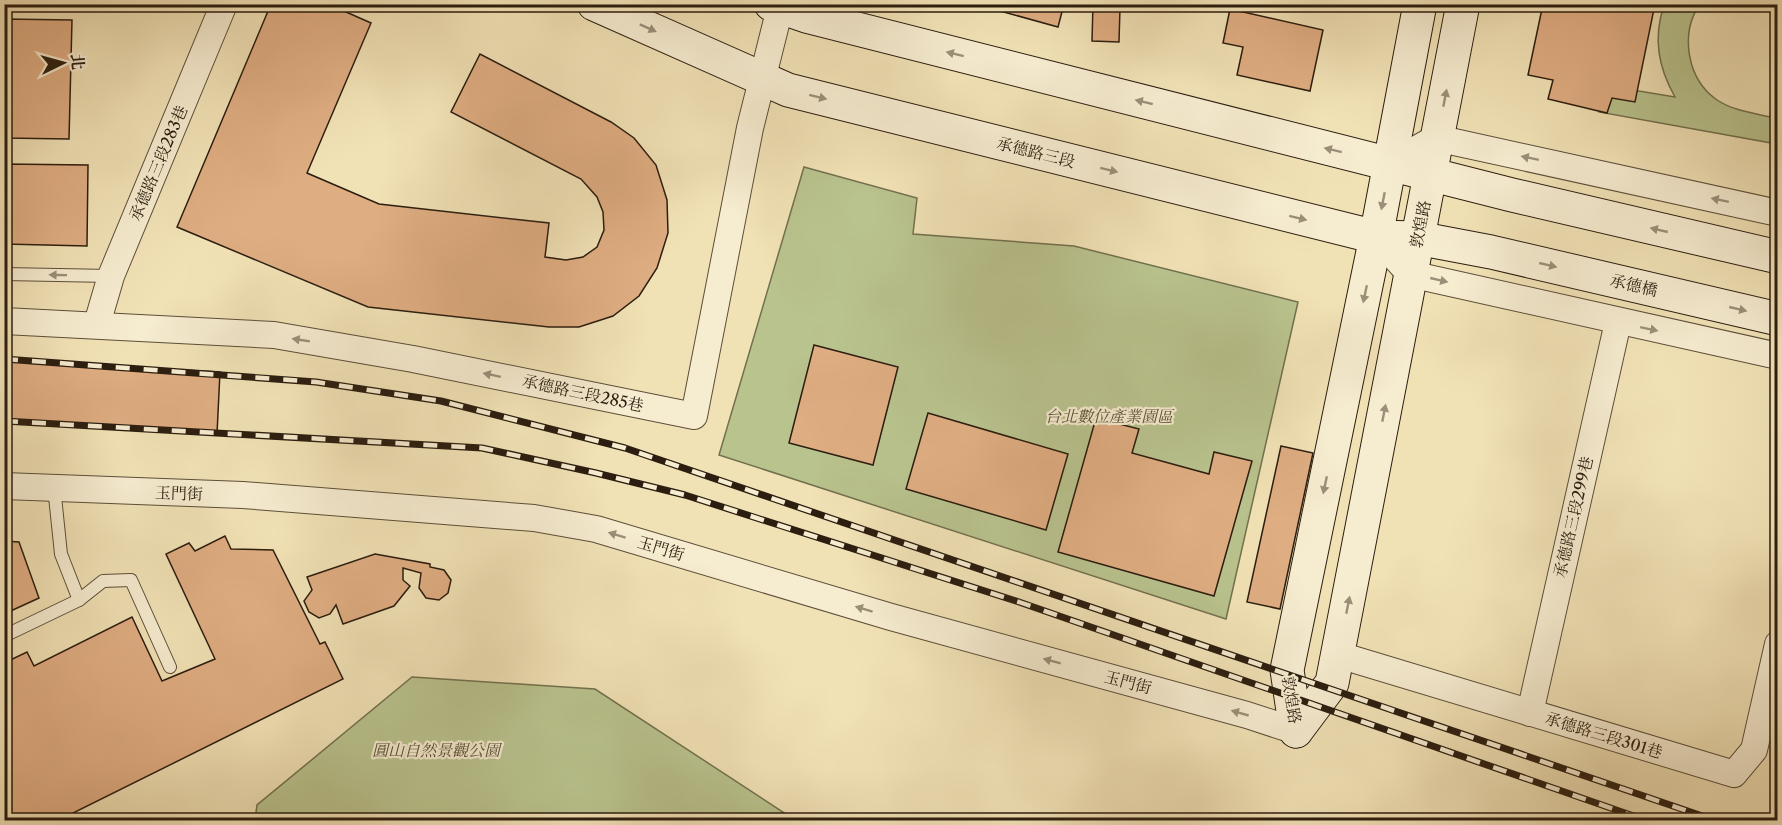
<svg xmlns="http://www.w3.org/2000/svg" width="1782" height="825" viewBox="0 0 1782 825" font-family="'Libre Caslon Text','Noto Serif TC',serif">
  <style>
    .green { fill: #b9c38e; stroke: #72704e; stroke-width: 1.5 }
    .building { fill: #dfad82; stroke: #2b1d0f; stroke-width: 1.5 }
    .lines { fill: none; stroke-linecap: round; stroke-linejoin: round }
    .lane-casing { stroke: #5c4e39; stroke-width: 14 }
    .street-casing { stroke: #5c4e39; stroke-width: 28 }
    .secondary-casing { stroke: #2b1d0f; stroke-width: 35 }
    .lane { stroke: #f6ecd0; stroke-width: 12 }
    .street { stroke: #f6ecd0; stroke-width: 26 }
    .secondary { stroke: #f6ecd0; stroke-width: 33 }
    .rail-casing { stroke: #2b1d0f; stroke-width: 7 }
    .rail { stroke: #f6ecd0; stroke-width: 4.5; stroke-dasharray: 14; stroke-linecap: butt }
    .oneway { fill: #9b8f79 }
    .labels { text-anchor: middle; stroke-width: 4.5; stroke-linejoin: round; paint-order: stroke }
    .street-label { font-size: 16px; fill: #2b1d0f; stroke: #f6ecd0 }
    .park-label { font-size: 16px; font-style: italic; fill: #564f35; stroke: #f6ecd0 }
  </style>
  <rect width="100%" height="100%" fill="#f1e2b6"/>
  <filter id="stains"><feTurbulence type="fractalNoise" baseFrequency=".00333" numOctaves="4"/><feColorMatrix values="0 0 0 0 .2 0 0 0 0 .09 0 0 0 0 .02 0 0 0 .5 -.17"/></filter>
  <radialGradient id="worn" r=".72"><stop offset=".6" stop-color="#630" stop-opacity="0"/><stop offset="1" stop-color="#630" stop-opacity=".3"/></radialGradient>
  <g class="green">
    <path d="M1664 5H1699C1680 35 1687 79 1717 100 1732 110 1752 113 1770 117L1777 68V144L1599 112 1603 85 1675 97C1658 67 1653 38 1664 5Z"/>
    <polygon points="804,167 917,198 913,234 1074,246 1298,302 1226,619 719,455"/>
    <polygon points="412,677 595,689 795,820 255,820 257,805"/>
  </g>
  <g class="building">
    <polygon points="271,4 328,4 371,23 307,173 379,204 549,223 545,257 566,260 583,257 597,247 604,230 603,212 597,197 581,179 451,112 480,54 611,122 634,138 656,165 667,200 668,233 657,268 639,296 613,316 579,327 549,327 368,307 177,227"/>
    <polygon points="975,4 1064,4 1058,27"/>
    <polygon points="1093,4 1169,4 1169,9 1120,8 1119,42 1092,41"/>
    <polygon points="1543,4 1655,4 1635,102 1612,98 1607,113 1548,99 1553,80 1528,75"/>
    <polygon points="1230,9 1323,30 1310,91 1237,75 1243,47 1223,43"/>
    <polygon points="4,19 72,20 69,139 4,138"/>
    <polygon points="4,164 88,165 87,246 4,244"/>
    <polygon points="814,345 898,367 873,465 789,443"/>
    <polygon points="4,361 220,372 217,434 4,423"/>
    <polygon points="928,413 1068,454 1046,530 906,489"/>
    <polygon points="1096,418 1139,429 1132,453 1209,474 1214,452 1252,461 1214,596 1058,552"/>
    <polygon points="1281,446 1313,453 1280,609 1247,602"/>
    <polygon points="225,536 231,549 273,550 320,644 325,642 343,679 59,820 8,820 4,813 4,663 27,652 34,666 132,617 162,681 215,659 166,554 189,543 195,551"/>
    <polygon points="4,541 19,542 39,598 4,614"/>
    <polygon points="375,554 430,564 430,567 444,570 451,580 448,593 439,600 426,598 419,588 421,573 403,568 403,580 410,586 394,606 343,624 336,605 330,614 319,618 309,612 304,601 312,590 307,577"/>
  </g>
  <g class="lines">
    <defs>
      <g id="lane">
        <polyline points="4,274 111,276"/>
        <polyline points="54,487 61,554 79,600"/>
        <polyline points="4,636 79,600 103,581 131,580 170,667"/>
      </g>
      <g id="street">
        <polyline points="1390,164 1436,138 1778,213"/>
        <polyline points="1376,237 1410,274 1778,356"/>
        <polyline points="4,321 274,335 413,359 694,416 750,128 781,4"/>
        <polyline points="97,324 111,276 224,4"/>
        <polyline points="4,486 243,495 534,518 596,529 891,617 1247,715 1296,731"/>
        <polyline points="1339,655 1734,774 1754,750 1778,644"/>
        <polyline points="1530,713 1618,322"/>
      </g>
      <g id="secondary">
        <polyline points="594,4 788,90 1376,237 1417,238 1491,252 1778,319"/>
        <polyline points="771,4 806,16 1512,195 1778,257"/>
        <polyline points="1296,731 1332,683 1463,4"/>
        <polyline points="1296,731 1287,670 1376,237 1420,4"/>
      </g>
    </defs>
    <use href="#lane" class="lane-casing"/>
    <use href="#street" class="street-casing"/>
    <use href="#secondary" class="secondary-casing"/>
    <use href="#lane" class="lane"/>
    <use href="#street" class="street"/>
    <use href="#secondary" class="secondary"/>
    <defs>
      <g id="rail">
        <polyline points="4,359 316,382 441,401 625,448 1714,820"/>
        <polyline points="4,421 482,448 596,473 685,495 1019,602 1645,820"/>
      </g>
    </defs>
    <use href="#rail" class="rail-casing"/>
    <use href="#rail" class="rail"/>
  </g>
  <defs><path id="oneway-solid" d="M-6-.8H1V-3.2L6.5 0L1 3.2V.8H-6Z" transform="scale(1.5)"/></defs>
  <g class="oneway">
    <use href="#oneway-solid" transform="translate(648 28) rotate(24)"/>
    <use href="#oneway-solid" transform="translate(955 54) rotate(-166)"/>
    <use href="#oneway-solid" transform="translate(818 97) rotate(14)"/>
    <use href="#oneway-solid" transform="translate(1445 98) rotate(-79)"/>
    <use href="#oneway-solid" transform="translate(1144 102) rotate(-166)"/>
    <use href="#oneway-solid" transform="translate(1333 150) rotate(-166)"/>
    <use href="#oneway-solid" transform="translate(1530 158) rotate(-168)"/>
    <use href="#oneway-solid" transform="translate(1109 170) rotate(14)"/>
    <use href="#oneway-solid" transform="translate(1720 200) rotate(-168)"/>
    <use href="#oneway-solid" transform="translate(1383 201) rotate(101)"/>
    <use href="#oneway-solid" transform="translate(1298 218) rotate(14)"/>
    <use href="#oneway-solid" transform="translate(1659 230) rotate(-167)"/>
    <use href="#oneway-solid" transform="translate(1548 265) rotate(13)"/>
    <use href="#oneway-solid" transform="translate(58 275) rotate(-179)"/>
    <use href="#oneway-solid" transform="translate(1439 280) rotate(13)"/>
    <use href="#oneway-solid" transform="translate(1365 294) rotate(102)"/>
    <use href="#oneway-solid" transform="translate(1738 309) rotate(13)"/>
    <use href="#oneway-solid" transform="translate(1649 329) rotate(12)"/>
    <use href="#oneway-solid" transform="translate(301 340) rotate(-171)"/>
    <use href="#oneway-solid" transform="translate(492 375) rotate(-168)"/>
    <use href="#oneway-solid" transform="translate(1384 413) rotate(-79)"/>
    <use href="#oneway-solid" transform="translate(1325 485) rotate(102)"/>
    <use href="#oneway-solid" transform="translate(617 535) rotate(-163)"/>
    <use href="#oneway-solid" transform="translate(1348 605) rotate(-79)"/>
    <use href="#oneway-solid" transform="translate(864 609) rotate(-163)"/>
    <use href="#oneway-solid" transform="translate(1052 661) rotate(-165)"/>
    <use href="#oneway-solid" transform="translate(1240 713) rotate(-164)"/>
  </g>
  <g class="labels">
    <g class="street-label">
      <text transform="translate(1036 152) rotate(14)" y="6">承德路三段</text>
      <text transform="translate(158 163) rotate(-67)" y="6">承德路三段283巷</text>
      <text transform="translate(1420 224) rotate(-79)" y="6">敦煌路</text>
      <text transform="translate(1634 285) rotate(13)" y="6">承德橋</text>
      <text transform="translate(583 393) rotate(12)" y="6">承德路三段285巷</text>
      <text transform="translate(179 493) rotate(2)" y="6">玉門街</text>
      <text transform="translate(1573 517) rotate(-77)" y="6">承德路三段299巷</text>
      <text transform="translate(661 548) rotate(17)" y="6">玉門街</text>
      <text transform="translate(1128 682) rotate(15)" y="6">玉門街</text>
      <text transform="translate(1292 700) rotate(81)" y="6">敦煌路</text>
      <text transform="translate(1604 735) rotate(17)" y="6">承德路三段301巷</text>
    </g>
    <g class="park-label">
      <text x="1109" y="422">台北數位產業園區</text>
      <text x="436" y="756">圓山自然景觀公園</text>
    </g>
  </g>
  <rect width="1782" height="825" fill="none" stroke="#f1e2b6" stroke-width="24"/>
  <rect x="6" y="6" width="1770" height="813" fill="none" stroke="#2b1d0f" stroke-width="3"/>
  <rect x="12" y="12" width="1758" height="801" fill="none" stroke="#2b1d0f" stroke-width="1.5"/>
  <g transform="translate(63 63) rotate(85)" stroke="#f6ecd0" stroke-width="4.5" paint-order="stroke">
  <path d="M0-4.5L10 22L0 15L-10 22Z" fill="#2b1d0f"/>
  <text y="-9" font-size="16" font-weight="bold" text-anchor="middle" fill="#2b1d0f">北</text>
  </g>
  <rect width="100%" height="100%" filter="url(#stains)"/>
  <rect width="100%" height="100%" fill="url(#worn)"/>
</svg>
